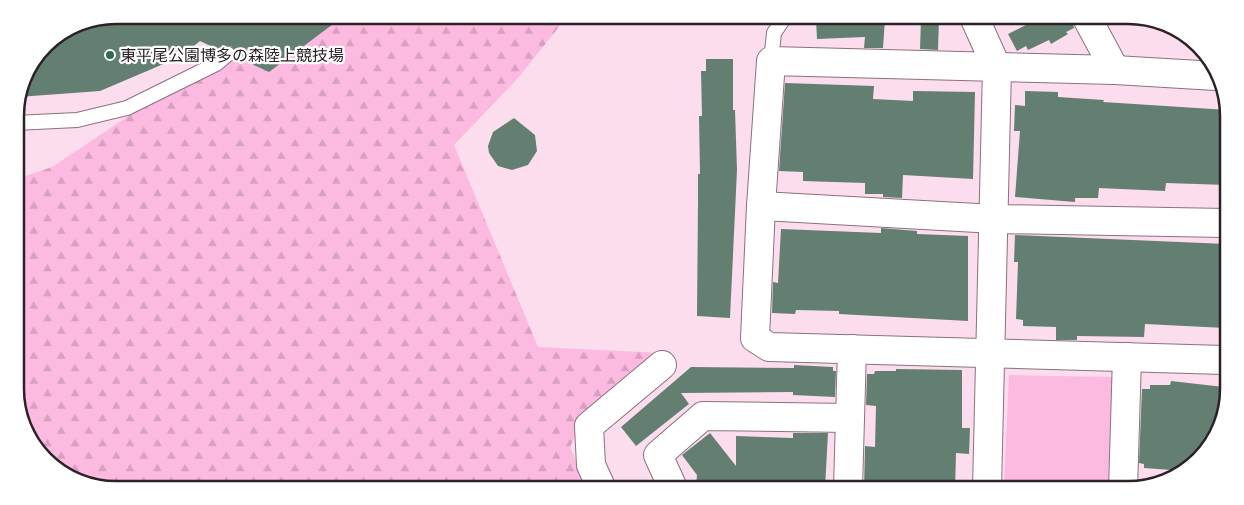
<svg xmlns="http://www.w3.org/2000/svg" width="1244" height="505" viewBox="0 0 1244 505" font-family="Raleway,'Noto Sans JP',sans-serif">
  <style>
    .forest { fill: url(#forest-firs) }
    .park { fill: #fcbae0 }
    .building { fill: #627f72 }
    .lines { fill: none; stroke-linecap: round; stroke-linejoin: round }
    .service-casing { stroke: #8b707f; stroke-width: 16 }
    .minor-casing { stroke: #8b707f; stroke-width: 30 }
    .service { stroke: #fff; stroke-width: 14 }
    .minor { stroke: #fff; stroke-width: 28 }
    .poi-dot { fill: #2f6952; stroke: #fff; stroke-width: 2 }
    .labels { text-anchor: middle; stroke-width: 4.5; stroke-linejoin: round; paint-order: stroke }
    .poi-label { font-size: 16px; fill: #2c2127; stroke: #fff; text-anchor: start }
    .rim { fill: none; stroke: #2c2127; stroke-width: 2.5 }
  </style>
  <defs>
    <pattern id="forest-firs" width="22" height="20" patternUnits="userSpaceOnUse" patternTransform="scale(1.25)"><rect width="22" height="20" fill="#fcbae0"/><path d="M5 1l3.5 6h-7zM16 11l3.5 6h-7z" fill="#d8a0c0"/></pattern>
  </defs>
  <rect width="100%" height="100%" fill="#fcddee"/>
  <polygon class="forest" points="344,16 567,17 518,78 454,145 538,347 661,353 583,420 570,447 588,487 83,485 40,456 17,409 16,179 52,167 136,111 219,50 269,72"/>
  <polygon class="park" points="1009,375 1114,377 1110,487 1004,486"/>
  <g class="building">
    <polygon points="126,15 344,16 269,72 236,57 236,52 231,46 226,46 219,50 200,41 180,57 100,91 18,97 25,71 37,55 40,55 49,40 61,33"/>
    <polygon points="825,19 885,19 883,48 864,48 865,37 817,39 816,20"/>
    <polygon points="921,19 939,19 938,50 920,49"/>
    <polygon points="1036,20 1072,20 1074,28 1066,32 1068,34 1051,44 1049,40 1028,50 1026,46 1017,51 1008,34"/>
    <polygon points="706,59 733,59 733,110 735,110 737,170 730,318 697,316 698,202 698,174 700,174 699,116 702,116 701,71 706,71"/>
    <polygon points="785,83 874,86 873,99 913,101 913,91 975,92 973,179 903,175 902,198 883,197 883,194 865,194 865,183 803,181 803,172 779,171"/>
    <polygon points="1025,91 1058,92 1058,97 1104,100 1103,102 1228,110 1227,185 1166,183 1165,191 1099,188 1098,198 1075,198 1075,202 1015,197 1020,131 1014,131 1015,105 1025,106"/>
    <polygon points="514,118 535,135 537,151 528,165 512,170 498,166 489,153 488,146 493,132"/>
    <polygon points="881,228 917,231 917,234 968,236 968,321 839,314 839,311 796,310 795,314 772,313 773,282 778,283 781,229 881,233"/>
    <polygon points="1015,235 1226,244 1225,328 1145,324 1144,337 1077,336 1077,340 1056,340 1056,327 1023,326 1023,320 1016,319 1018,262 1014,262"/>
    <polygon points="794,365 833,367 833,371 836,371 835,397 793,395 793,392 681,393 689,404 636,446 621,427 691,367 794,368"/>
    <polygon points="896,369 962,370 962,428 970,428 969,454 956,453 955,489 864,488 865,446 875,447 876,406 866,405 867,374 874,374 875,371 896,371"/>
    <polygon points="1171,381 1224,387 1224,422 1190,469 1186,471 1144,468 1144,464 1139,463 1142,389 1150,389 1150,385 1170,385"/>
    <polygon points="710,433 736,466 736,436 793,438 793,433 828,433 825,488 696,488 697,475 682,455"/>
  </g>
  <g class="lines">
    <defs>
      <g id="service">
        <polyline points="771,61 774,33 784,18"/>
        <polyline points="15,123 77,120 127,108 216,64 228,54"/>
      </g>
      <g id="minor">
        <polyline points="975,19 997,68 987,489"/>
        <polyline points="1088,20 1115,70"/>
        <polyline points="1216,76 1115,70 771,61 761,206 755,338 769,347 1224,360"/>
        <polyline points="761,206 995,219 1226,223"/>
        <polyline points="601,487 591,465 589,426 662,365"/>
        <polyline points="673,488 658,455 703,416 850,418"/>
        <polyline points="848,488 852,349"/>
        <polyline points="1123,490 1127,357"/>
      </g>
    </defs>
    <use href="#service" class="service-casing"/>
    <use href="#minor" class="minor-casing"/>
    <use href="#service" class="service"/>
    <use href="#minor" class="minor"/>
  </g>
  <circle class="poi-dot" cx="110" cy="55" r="5"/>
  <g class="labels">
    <g class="poi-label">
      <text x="120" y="61">東平尾公園博多の森陸上競技場</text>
    </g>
  </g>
  <path d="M0 0H1244V505H0ZM116 24H1128A92 92 0 0 1 1220 116V389A92 92 0 0 1 1128 481H116A92 92 0 0 1 24 389V116A92 92 0 0 1 116 24Z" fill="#fff" fill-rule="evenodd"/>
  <path class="rim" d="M116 24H1128A92 92 0 0 1 1220 116V389A92 92 0 0 1 1128 481H116A92 92 0 0 1 24 389V116A92 92 0 0 1 116 24Z"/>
</svg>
